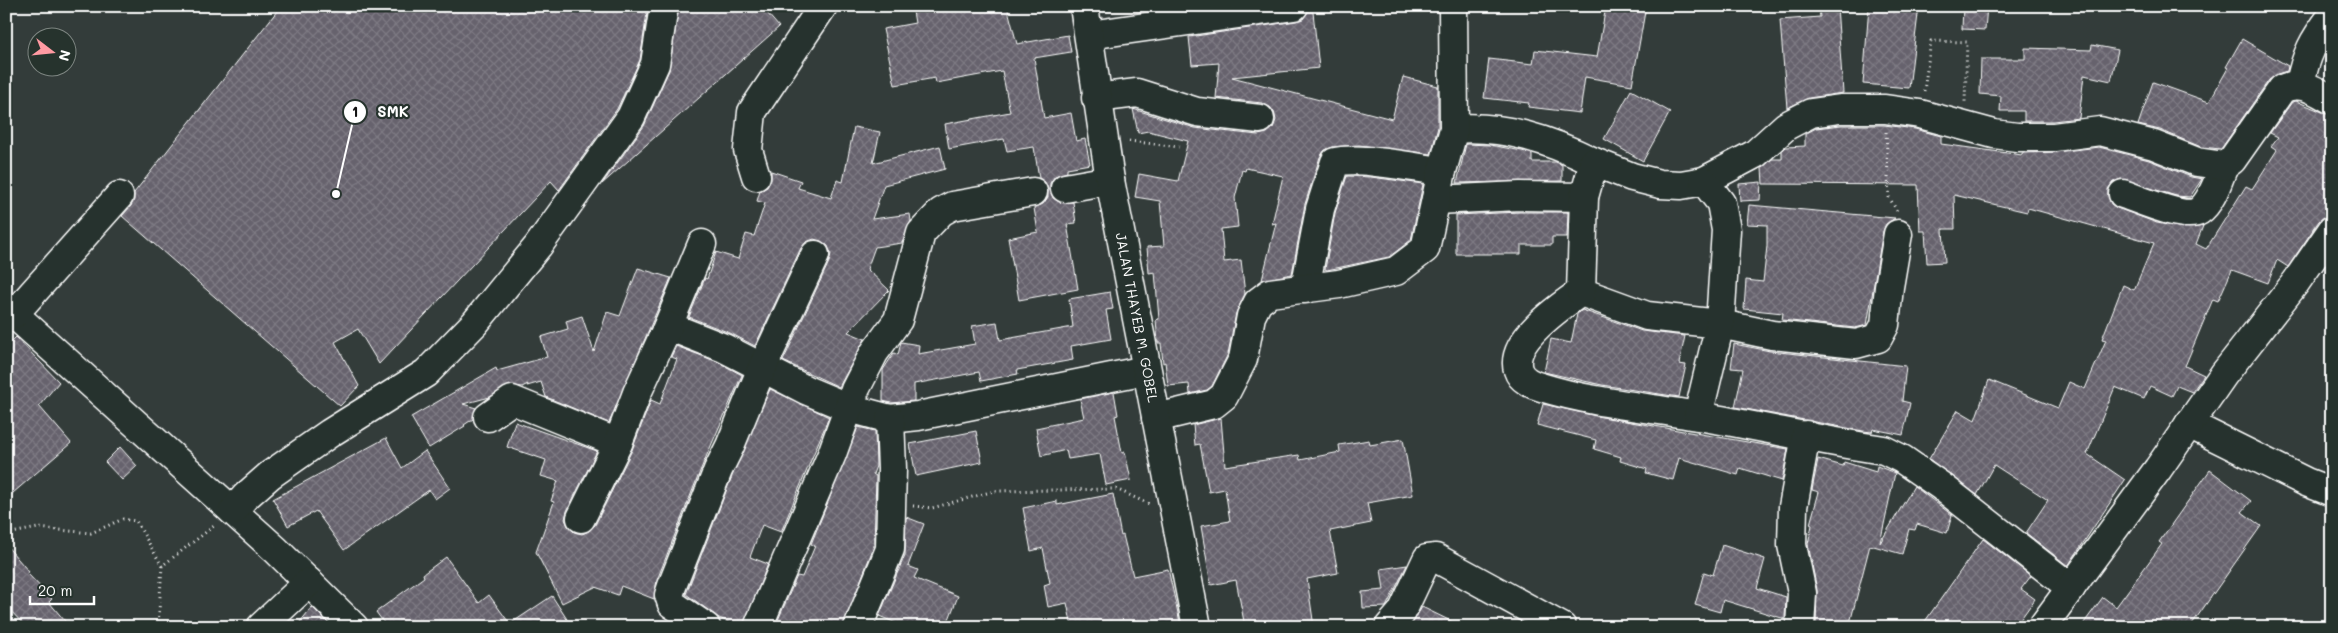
<svg xmlns="http://www.w3.org/2000/svg" width="2338" height="633" viewBox="0 0 2338 633" font-family="Mali,sans-serif">
  <style>
    .building { fill: url(#building-cross-hatch); stroke: #fff }
    .lines { fill: none; stroke-linecap: round; stroke-linejoin: round }
    .minor-casing { stroke: #fff; stroke-width: 31 }
    .major-casing { stroke: #fff; stroke-width: 31 }
    .path { stroke: #fff; stroke-width: 3; stroke-dasharray: 1 4; stroke-linecap: butt }
    .minor { stroke: #26332d; stroke-width: 28 }
    .major { stroke: #26332d; stroke-width: 28 }
    .labels { text-anchor: middle; stroke-width: 4.5; stroke-linejoin: round; paint-order: stroke }
    .street-label { font-size: 14px; fill: #fff; stroke: #26332d }
    .leader { fill: none; stroke: #fff; stroke-width: 2 }
    .callout-dot { fill: #fff; stroke: #26332d; stroke-width: 2 }
    .mark-label { font-size: 15px; text-anchor: middle; font-weight: bold; fill: #111 }
    .callout-label { font-size: 15px; text-anchor: middle; font-weight: bold; fill: #fff; stroke: #26332d; stroke-width: 4.5; stroke-linejoin: round; paint-order: stroke }
  </style>
  <defs>
    <pattern id="building-cross-hatch" width="8" height="8" patternUnits="userSpaceOnUse" patternTransform="scale(1.25)"><rect width="8" height="8" fill="#66626d"/><path d="M0 0l8 8M0 8l8-8" fill="none" stroke="#7d7a83"/></pattern>
  </defs>
  <rect width="100%" height="100%" fill="#333c3a"/>
  <filter id="ink" filterUnits="userSpaceOnUse"><feTurbulence type="fractalNoise" baseFrequency=".02" numOctaves="2"/><feDisplacementMap in="SourceGraphic" scale="10" xChannelSelector="R" yChannelSelector="G"/><feConvolveMatrix kernelMatrix="1 2 1 2 8 2 1 2 1" color-interpolation-filters="sRGB"/></filter>
  <g filter="url(#ink)">
    <g class="building">
      <polygon points="281,6 648,6 640,60 617,109 559,190 551,181 379,364 358,329 335,342 359,386 340,406 122,216 131,206 134,200 134,193"/>
      <polygon points="679,6 761,6 779,27 602,184 644,126 669,70"/>
      <polygon points="912,6 1007,6 1017,44 1068,35 1071,52 1034,58 1044,118 1071,113 1076,141 1085,139 1090,164 1067,168 1067,172 1055,176 1050,183 1050,190 1053,198 1059,202 1073,202 1076,223 1067,224 1078,289 1019,300 1008,238 1038,232 1034,208 1043,204 1048,197 1048,189 1045,182 1039,178 1034,147 1007,151 1004,139 949,149 945,124 1010,112 1002,71 936,83 935,78 895,85 883,29 915,23"/>
      <polygon points="1606,6 1646,6 1632,85 1585,77 1580,113 1528,107 1529,103 1484,98 1489,59 1533,64 1535,50 1597,57"/>
      <polygon points="1837,6 1843,93 1809,98 1787,108 1780,20 1820,17 1819,8"/>
      <polygon points="1869,6 1919,6 1909,88 1863,84"/>
      <polygon points="1963,6 1987,6 1985,30 1962,29"/>
      <polygon points="1308,12 1313,12 1319,68 1232,77 1392,119 1403,77 1438,86 1438,127 1431,154 1359,145 1333,147 1325,150 1320,157 1305,204 1292,274 1262,280 1276,223 1272,224 1283,176 1246,168 1245,171 1242,170 1235,198 1238,227 1221,229 1224,262 1241,260 1245,294 1236,313 1228,354 1212,386 1207,390 1190,394 1189,384 1168,386 1165,362 1163,363 1161,343 1158,343 1156,320 1159,319 1155,272 1149,273 1147,247 1164,246 1160,201 1135,197 1139,174 1178,181 1188,141 1148,131 1138,133 1133,109 1195,128 1258,135 1267,133 1273,128 1276,120 1274,112 1270,107 1262,103 1216,98 1219,63 1192,65 1189,37 1296,21 1303,19"/>
      <polygon points="2242,39 2288,66 2287,71 2277,74 2269,80 2221,149 2201,147 2160,130 2138,125 2153,82 2209,102 2228,68 2226,67"/>
      <polygon points="2092,45 2118,50 2111,81 2084,75 2079,118 2053,121 2024,121 2024,111 2000,111 2001,96 1980,94 1981,59 2025,59 2025,48 2091,50"/>
      <polygon points="1631,90 1670,112 1643,161 1604,139"/>
      <polygon points="2296,101 2332,116 2332,215 2325,216 2319,221 2288,267 2277,260 2268,283 2232,270 2218,301 2213,299 2185,366 2204,375 2192,392 2177,386 2172,396 2150,386 2144,399 2115,387 2087,454 2125,480 2068,566 2026,533 2048,500 1994,465 1977,495 1929,459 1958,410 1975,420 1989,380 2058,408 2069,382 2085,389 2106,340 2102,339 2123,285 2134,290 2154,243 2028,208 2027,212 1954,195 1955,229 1943,229 1945,262 1927,263 1925,231 1920,231 1918,185 1763,184 1762,168 1772,159 1782,159 1782,151 1786,147 1805,146 1805,134 1816,128 1841,125 1884,125 1915,129 1941,136 1941,144 2022,155 2022,153 2056,152 2099,147 2149,160 2191,177 2202,179 2190,197 2176,196 2121,179 2113,182 2108,189 2108,196 2111,204 2117,208 2157,223 2183,228 2203,226 2196,244 2206,249 2246,186 2252,189 2277,150 2271,146 2278,137 2270,133 2292,102"/>
      <polygon points="854,127 880,132 873,163 940,146 945,169 884,185 872,219 910,214 911,221 902,243 875,247 867,269 889,290 848,332 865,339 839,387 783,361 829,262 831,254 828,246 821,241 814,239 806,242 801,248 755,346 730,333 689,317 705,278 707,279 716,252 738,259 746,234 754,236 765,203 757,201 760,191 767,187 771,180 771,171 801,181 798,188 831,198 837,180 843,182"/>
      <polygon points="1466,144 1490,145 1522,151 1532,154 1532,162 1556,162 1562,165 1562,181 1457,183"/>
      <polygon points="1347,176 1371,177 1423,184 1411,240 1389,257 1327,270 1325,269 1335,213"/>
      <polygon points="1761,182 1760,200 1740,201 1739,184"/>
      <polygon points="1749,205 1895,218 1886,224 1883,231 1867,325 1855,328 1782,320 1783,313 1744,309 1746,280 1763,282 1767,246 1767,225 1747,224"/>
      <polygon points="1520,212 1568,212 1567,237 1552,237 1552,245 1521,245 1521,254 1456,254 1456,215"/>
      <polygon points="638,268 671,278 609,423 546,397 541,382 527,386 528,384 522,387 510,385 490,397 463,404 476,408 473,419 464,425 465,426 429,448 411,417 496,368 497,371 547,357 541,337 568,329 566,321 582,316 594,352 607,312 620,316"/>
      <polygon points="1110,292 1113,309 1106,310 1111,339 1071,346 1073,360 1017,370 1018,374 981,381 979,372 914,384 914,401 891,403 883,401 883,370 894,353 898,355 901,342 919,345 918,354 975,344 972,326 997,322 1000,340 1073,327 1069,299"/>
      <polygon points="1582,310 1642,331 1685,336 1679,364 1686,365 1679,397 1602,385 1544,372 1551,339 1571,343 1577,314"/>
      <polygon points="16,337 59,382 39,406 71,443 6,499 6,347"/>
      <polygon points="1734,344 1770,351 1906,366 1902,401 1910,403 1903,435 1873,429 1872,432 1863,431 1735,407 1743,369 1731,368"/>
      <polygon points="676,346 718,362 742,375 703,464 657,580 654,599 621,586 618,595 595,587 562,603 536,552 554,502 551,501 558,481 541,476 546,460 507,447 515,422 597,451 567,511 565,519 568,526 574,532 582,534 589,531 595,525 632,450 651,400 660,404 677,359 671,357"/>
      <polygon points="770,389 829,417 781,532 762,525 750,557 768,564 743,627 740,627 719,618 686,594 732,476"/>
      <polygon points="1114,392 1118,415 1115,416 1122,453 1125,452 1131,480 1106,485 1100,454 1068,459 1066,450 1041,456 1036,428 1084,418 1080,399"/>
      <polygon points="1543,404 1596,416 1788,449 1782,481 1740,468 1738,475 1679,458 1673,480 1646,473 1647,469 1620,461 1621,457 1594,449 1596,440 1537,425"/>
      <polygon points="1221,418 1225,466 1299,455 1300,460 1340,452 1339,445 1369,440 1370,445 1403,439 1413,495 1367,503 1371,523 1330,531 1338,573 1307,579 1314,627 1245,627 1236,580 1211,585 1201,526 1230,521 1225,489 1209,492 1200,444 1195,445 1193,425"/>
      <polygon points="858,427 875,431 876,466 873,474 876,476 874,546 843,627 775,627 797,576 802,577 815,546 811,544"/>
      <polygon points="976,431 982,462 916,476 910,444"/>
      <polygon points="386,438 402,468 425,451 450,488 435,499 429,490 344,550 316,511 288,526 273,499"/>
      <polygon points="120,447 137,466 122,480 105,462"/>
      <polygon points="1818,459 1843,466 1844,462 1876,472 1877,466 1895,473 1880,543 1914,486 1952,515 1947,533 1917,524 1915,530 1909,529 1902,554 1870,545 1850,623 1847,622 1845,627 1816,627 1817,590 1812,565 1813,560 1811,559 1808,544 1812,525 1810,524 1819,492 1812,490"/>
      <polygon points="2210,470 2251,501 2242,512 2261,526 2190,627 2081,627 2103,597 2116,607 2162,544 2159,542"/>
      <polygon points="1113,494 1121,536 1123,535 1133,576 1168,569 1180,622 1159,627 1141,627 1140,621 1115,627 1072,627 1067,603 1048,607 1044,585 1050,583 1043,548 1031,551 1023,508 1057,501 1057,505"/>
      <polygon points="906,517 924,524 908,566 918,570 914,578 958,596 946,627 894,627 896,623 879,616 905,555"/>
      <polygon points="1983,539 2031,576 2021,589 2035,599 2015,627 1921,627"/>
      <polygon points="6,545 29,572 27,573 52,599 49,602 70,627 26,627 6,606"/>
      <polygon points="1722,545 1765,559 1757,588 1786,597 1785,619 1723,600 1720,612 1695,605 1704,572 1713,575"/>
      <polygon points="446,557 479,603 489,595 510,624 552,596 572,627 387,627 376,612 424,577 423,574"/>
      <polygon points="1407,565 1386,607 1363,608 1362,592 1384,590 1381,569"/>
      <polygon points="312,607 332,627 296,627"/>
      <polygon points="1422,607 1463,627 1410,627"/>
    </g>
    <g class="lines">
      <defs>
        <g id="minor">
          <polyline points="1089,35 1294,6"/>
          <path d="M2300 84C2306 54 2313 41 2332 16"/>
          <polyline points="1096,98 1137,93 1197,112 1260,119"/>
          <path d="M1454 129C1505 125 1549 140 1594 162"/>
          <polyline points="756,176 748,150 752,112 823,6"/>
          <polyline points="1065,188 1110,180"/>
          <path d="M2123 194C2138 199 2185 220 2199 211 2212 202 2218 180 2224 166"/>
          <polyline points="1436,200 1520,196 1584,197"/>
          <path d="M1898 234 1889 287 1885 325 1878 338 1856 344 1772 335 1720 324 1647 316 1581 292C1561 306 1509 341 1518 370 1521 380 1533 385 1541 387 1592 403 1646 407 1698 416 1760 426 1821 441 1884 450L1902 459 1941 486 2071 588"/>
          <polyline points="702,244 668,326 724,348 806,390 849,408 890,419 918,416 1146,370"/>
          <path d="M1305 289 1320 209 1335 162C1358 156 1416 168 1442 171"/>
          <path d="M1581 292 1584 197 1594 162 1632 177 1660 184 1681 185 1704 181 1755 154 1786 126 1811 113 1840 109H1885L1920 114 1994 134 2017 137H2054L2100 131 2154 145 2197 162 2224 166 2232 160 2282 89C2301 80 2315 90 2332 100"/>
          <polyline points="6,307 276,550 354,627"/>
          <polyline points="14,314 119,196"/>
          <polyline points="1698,416 1720,324 1726,230 1721,203 1704,181"/>
          <polyline points="488,417 512,400 618,443"/>
          <polyline points="1156,418 1214,404 1224,396 1243,359 1251,316 1258,302 1270,293 1339,284 1396,271 1425,249 1442,171 1454,129 1453,6"/>
          <polyline points="2189,424 2306,482 2332,492"/>
          <polyline points="233,511 245,497 270,475 330,433 426,373 475,323 538,246 631,117 655,64 664,6"/>
          <polyline points="581,518 618,443 637,393 668,326"/>
          <polyline points="261,627 309,582"/>
          <polyline points="706,627 672,604 669,595 672,586 718,470 730,446 762,368 815,255"/>
          <polyline points="758,627 832,454 855,390 874,353 898,320 921,233 941,212 952,206 1033,192"/>
          <polyline points="858,627 890,549 892,469 890,419"/>
          <polyline points="1389,627 1402,612 1427,559 1436,558 1562,627"/>
          <polyline points="1800,627 1802,593 1792,545 1793,507 1806,435"/>
          <polyline points="2042,627 2158,469 2224,374 2296,282 2332,230"/>
        </g>
        <g id="major">
          <path id="s1" d="M1084 6 1110 180 1197 627"/>
        </g>
      </defs>
      <use href="#minor" class="minor-casing"/>
      <use href="#major" class="major-casing"/>
      <g class="path">
        <polyline points="1924,91 1931,41 1967,42 1965,102"/>
        <polyline points="1886,132 1889,197 1897,211"/>
        <polyline points="1129,141 1179,147"/>
        <polyline points="913,506 932,508 994,491 1116,489 1149,504"/>
        <polyline points="6,534 38,528 91,533 123,519 136,521 162,566"/>
        <polyline points="158,627 162,566 214,526"/>
      </g>
      <use href="#minor" class="minor"/>
      <use href="#major" class="major"/>
    </g>
  </g>
  <g class="labels">
    <g class="street-label">
      <text dy="5" stroke="none"><textPath href="#s1" startOffset="316">JALAN THAYEB M. GOBEL</textPath></text>
    </g>
  </g>
  <path class="leader" d="M336 194L355 112"/>
  <g class="callout-dot">
    <circle cx="336" cy="194" r="5"/>
    <circle cx="355" cy="112" r="12"/>
  </g>
  <g class="mark-label">
    <text x="355" y="117">1</text>
  </g>
  <g class="callout-label">
    <text x="393" y="117">SMK</text>
  </g>
  <rect width="2338" height="633" fill="none" stroke="#26332d" stroke-width="25"/>
  <rect x="12" y="12" width="2313" height="608" fill="none" stroke="#fff" stroke-width="2" filter="url(#ink)"/>
  <g transform="translate(52 52) rotate(106)"><circle r="24" fill="#26332d" stroke="#7d8581"/>
  <path d="M0-4L9 19L0 12L-9 19Z" fill="#ff9aa2"/>
  <text y="-8" font-size="14" font-weight="bold" text-anchor="middle" fill="#ffffff">N</text>
  </g>
  <path d="M30 596v8h64v-8" fill="none" stroke="#ffffff" stroke-width="2.5"/>
  <text x="38" y="596" font-size="15" fill="#ffffff" stroke="#26332d" stroke-width="4" paint-order="stroke">20 m</text>
</svg>
